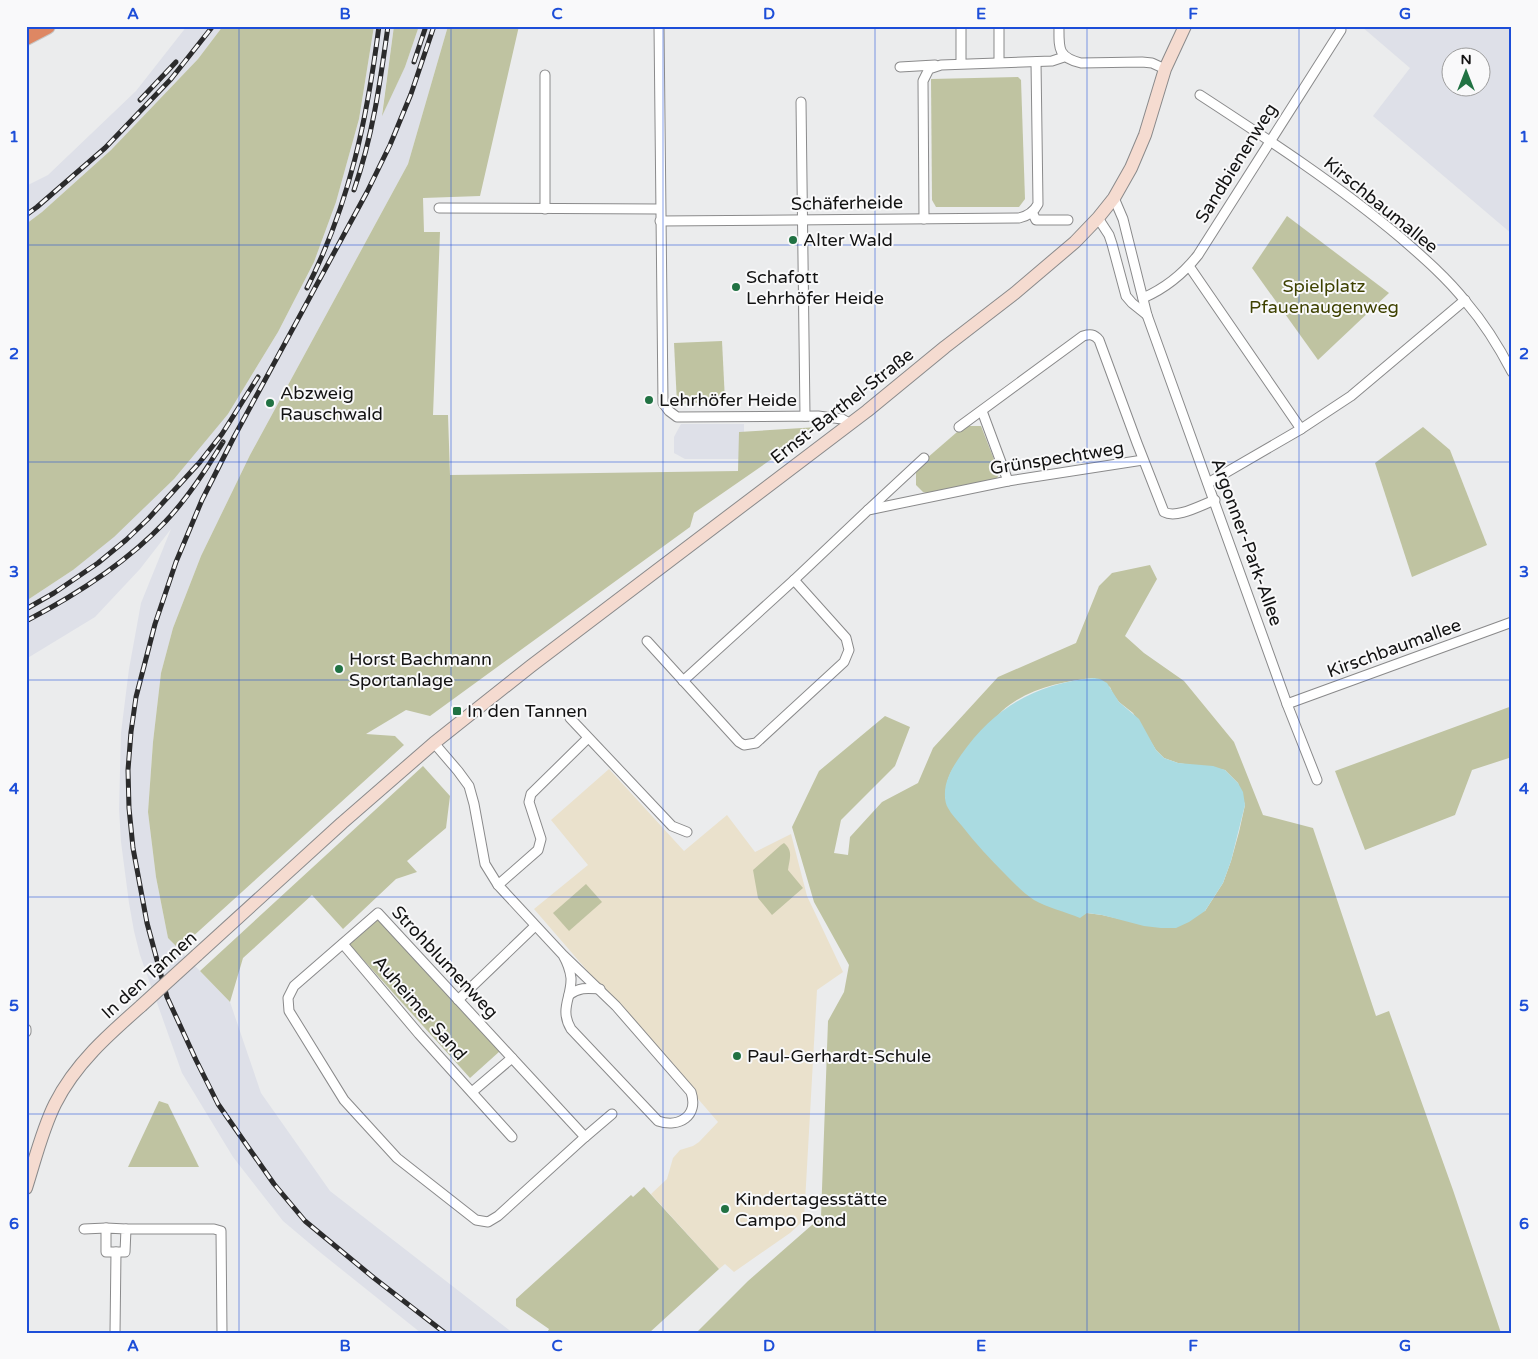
<svg xmlns="http://www.w3.org/2000/svg" width="1538" height="1359" viewBox="0 0 1538 1359" font-family="'Varela Round',sans-serif">
  <style>
    .built { fill: #dee0e8; fill-rule: evenodd }
    .education { fill: #eae1cc }
    .green { fill: #bfc3a1; fill-rule: evenodd }
    .water { fill: #aadbe1 }
    .lines { fill: none; stroke-linecap: round; stroke-linejoin: round }
    .street-casing { stroke: #8a8a8b; stroke-width: 11 }
    .secondary-casing { stroke: #8a8a8b; stroke-width: 14 }
    .highway-casing { stroke: #c6c6c6; stroke-width: 18 }
    .street { stroke: #fff; stroke-width: 9 }
    .secondary { stroke: #f5dbd0; stroke-width: 12 }
    .highway { stroke: #de8763; stroke-width: 16 }
    .rail-casing { stroke: #2b2b2c; stroke-width: 5 }
    .rail { stroke: #f9f9fa; stroke-width: 3; stroke-dasharray: 9; stroke-linecap: butt }
    .secondary-bridge-casing { stroke: #8a8a8b; stroke-width: 14; stroke-linecap: butt }
    .secondary-bridge { stroke: #f5dbd0; stroke-width: 12 }
    .grid { fill: none; stroke: #1d4ed8; stroke-width: 1; stroke-opacity: 0.55 }
    .poi-dot { fill: #217243; stroke: #f9f9fa; stroke-width: 2 }
    .labels { text-anchor: middle; stroke-width: 4; stroke-linejoin: round; paint-order: stroke }
    .street-label { font-size: 18px; fill: #121212; stroke: #f9f9fa }
    .poi-label { font-size: 18px; fill: #121212; stroke: #f9f9fa; text-anchor: start }
    .park-label { font-size: 18px; fill: #3e4100; stroke: #f9f9fa }
    .neatline { fill: none; stroke: #1d4ed8; stroke-width: 2 }
    .grid-label { font-size: 16px; text-anchor: middle; font-weight: bold; fill: #1d4ed8 }
  </style>
  <rect width="100%" height="100%" fill="#ebeced"/>
  <g class="built">
    <polygon points="187,26 223,26 198,59 111,150 42,212 26,224 26,186 48,175 136,91"/>
    <polygon points="374,26 394,26 382,114 405,67 419,26 448,26 408,164 250,455 201,556 173,628 161,673 153,742 148,812 156,877 168,938 230,1002 261,1093 330,1191 513,1333 421,1333 321,1253 283,1221 233,1157 182,1073 140,955 134,931 129,903 121,842 119,809 121,733 129,669 141,603 171,529 140,569 95,617 26,659 26,601 73,570 228,414 278,332 314,262 336,202 359,119"/>
    <path d="M1361 26H1512V234L1373 116 1410 68ZM1450 58H1480V88H1450Z"/>
    <polygon points="681,424 744,424 744,459 685,459 674,453 674,437"/>
  </g>
  <polygon class="education" points="609,769 684,851 727,815 755,852 791,834 807,896 843,972 817,990 804,1220 790,1233 734,1272 725,1264 719,1269 651,1194 667,1179 673,1158 680,1150 693,1146 699,1142 718,1122 534,909 588,865 551,820"/>
  <g class="green">
    <polygon points="223,26 374,26 359,119 336,202 314,262 278,332 228,414 174,479 114,537 73,570 26,601 26,224 42,212 111,150 198,59"/>
    <polygon points="394,26 419,26 405,67 382,116"/>
    <polygon points="448,26 519,26 480,196 423,198 424,232 440,232 433,415 448,415 450,475 738,471 739,432 818,427 694,513 690,527 430,716 406,710 366,734 395,736 404,745 179,949 168,938 156,877 148,812 153,742 161,673 173,628 201,556 250,455 408,164"/>
    <polygon points="1018,77 1021,80 1025,199 1019,207 936,207 932,200 931,79"/>
    <polygon points="1287,216 1389,293 1318,360 1252,268"/>
    <polygon points="722,341 725,401 677,404 674,343"/>
    <path d="M964 426H981L999 472C999 477 996 479 992 480L927 493 923 492 916 485V473L919 465Z"/>
    <polygon points="1423,427 1450,450 1487,545 1412,577 1375,463"/>
    <path d="M1150 565 1157 579 1125 636 1144 653 1184 681 1234 742 1263 815 1313 828 1376 1016 1389 1011 1453 1190 1501 1333H696L748 1281 821 1217 828 1021 844 992 849 965 814 902 792 827 819 771 885 716 910 727 895 766 841 820 834 853 848 855 850 837 882 802 918 783 933 748 998 677 1076 643 1099 586 1112 573ZM1094 678 1110 687 1113 694 1119 702 1133 713 1156 750 1164 758 1178 763 1225 770 1238 783 1245 805 1239 832 1231 861 1223 883 1205 911 1120 919 1102 915 1087 913 945 798C947 769 956 764 974 743 984 733 992 721 1002 711 1026 689 1063 681 1094 678Z"/>
    <polygon points="1512,706 1512,757 1472,770 1455,815 1365,850 1335,771"/>
    <polygon points="423,766 450,796 446,828 407,861 417,872 396,879 343,929 312,895 243,958 230,1002 200,971"/>
    <path d="M784 843C794 851 789 860 788 870L803 888 772 915 758 898 753 870 781 845Z"/>
    <polygon points="586,884 602,902 569,931 553,913"/>
    <polygon points="379,917 500,1051 470,1078 349,944"/>
    <polygon points="159,1101 168,1104 199,1167 128,1167"/>
    <polygon points="644,1187 719,1269 649,1333 547,1333 549,1329 516,1306 516,1299 631,1195 633,1197"/>
  </g>
  <path class="water" d="M1094 678 1100 679 1107 683 1119 702 1139 719 1156 750 1164 758 1178 763 1213 766 1225 770 1238 783 1243 792 1245 805 1231 861 1223 883 1205 911 1189 922 1176 928H1161L1144 926 1102 915 1087 913 1080 918C1066 912 1046 907 1034 900 1023 893 1014 883 1005 874 990 859 975 843 962 826 957 820 951 814 948 808 946 805 945 800 945 797 944 781 952 768 961 755 994 708 1036 683 1094 678Z"/>
  <g class="lines">
    <defs>
      <g id="street">
        <polyline points="659,26 663,403 669,411 677,417 818,416 842,419 851,424"/>
        <polyline points="961,26 961,63"/>
        <polyline points="999,26 999,62"/>
        <path d="M1059 26C1059 48 1057 57 1081 63L1142 62 1152 63 1165 69"/>
        <polyline points="900,67 935,65"/>
        <polyline points="545,75 545,209"/>
        <path d="M1200 95C1269 140 1338 185 1401 238 1424 258 1447 278 1466 302 1484 323 1499 347 1512 372"/>
        <polyline points="801,102 805,416"/>
        <polyline points="1114,198 1123,219 1147,315 1287,704 1317,780"/>
        <polyline points="439,208 660,209"/>
        <polyline points="1032,212 1036,220 1068,220"/>
        <polyline points="1098,218 1109,235 1112,244 1126,296 1132,303 1147,315"/>
        <polyline points="924,219 923,81 929,69 941,65 1052,61 1064,57"/>
        <path d="M660 221 1019 218C1028 216 1034 212 1038 204L1036 62"/>
        <polyline points="1189,266 1301,429"/>
        <path d="M1143 298C1166 288 1183 274 1198 255L1341 30"/>
        <polyline points="982,411 1008,481"/>
        <path d="M959 427 1083 336C1090 334 1094 334 1099 340L1137 443 1164 512C1177 519 1201 505 1215 500"/>
        <polyline points="1208,483 1301,429 1351,396 1465,300"/>
        <polyline points="868,510 924,458"/>
        <polyline points="647,641 739,742 744,745 756,743 844,662 849,650 846,638 794,580"/>
        <polyline points="683,681 794,580 868,510 1008,481 1143,460"/>
        <polyline points="1287,704 1512,622"/>
        <polyline points="570,718 672,826 687,832"/>
        <path d="M434 743 458 771 469 786 474 804 485 864 498 885 563 955 616 1006 691 1092C699 1116 679 1128 658 1121L571 1029C559 1009 572 997 571 978 570 969 567 962 563 955"/>
        <polyline points="498,885 538,850 541,839 529,802 531,794 588,738"/>
        <polygon points="378,913 585,1137 498,1216 488,1222 476,1220 397,1158 344,1100 289,1011 288,998 294,986"/>
        <polyline points="343,944 419,1034 512,1137"/>
        <path d="M569 995C579 987 587 988 600 989"/>
        <polyline points="458,1000 535,926"/>
        <polyline points="26,1029 26,1032"/>
        <polyline points="472,1092 512,1058"/>
        <polyline points="585,1137 612,1114"/>
        <polygon points="106,1228 126,1229 125,1252 106,1252"/>
        <polyline points="84,1229 106,1228"/>
        <polyline points="126,1229 214,1229 221,1231 222,1333"/>
        <polyline points="115,1333 116,1252"/>
      </g>
      <g id="secondary">
        <polyline points="197,955 342,823 434,743 531,666 867,411 945,347 1015,293 1075,242 1098,218 1114,198 1131,168 1145,135 1165,69 1185,26"/>
        <path d="M26 1188C35 1160 42 1130 55 1104 75 1064 108 1035 141 1006"/>
      </g>
      <polyline id="highway" points="26,37 47,26"/>
    </defs>
    <use href="#street" class="street-casing"/>
    <use href="#secondary" class="secondary-casing"/>
    <use href="#highway" class="highway-casing"/>
    <use href="#street" class="street"/>
    <use href="#secondary" class="secondary"/>
    <use href="#highway" class="highway"/>
    <defs>
      <g id="rail">
        <polyline points="434,26 411,94 390,145 367,192 234,437 202,500 176,562 155,624 136,697 131,732 128,770 129,808 133,848 147,923 167,997 196,1060 218,1104 274,1184 305,1221 374,1278 445,1333"/>
        <polyline points="414,62 426,26"/>
        <polyline points="140,100 176,62"/>
        <path d="M354 190C373 135 380 83 388 26"/>
        <polyline points="26,215 37,207 105,148 171,79 213,26"/>
        <path d="M307 288C350 203 367 119 379 26"/>
        <polyline points="26,609 54,593 98,563 126,540 148,519 200,462 222,434 258,377"/>
        <path d="M26 621C76 595 126 563 165 522 188 498 206 470 223 442"/>
      </g>
    </defs>
    <use href="#rail" class="rail-casing"/>
    <use href="#rail" class="rail"/>
    <defs>
      <polyline id="secondary-bridge" points="141,1006 197,955"/>
    </defs>
    <use href="#secondary-bridge" class="secondary-bridge-casing"/>
    <use href="#secondary-bridge" class="secondary-bridge"/>
  </g>
  <path class="grid" d="M239 26V1333M451 26V1333M663 26V1333M875 26V1333M1087 26V1333M1299 26V1333M26 245H1512M26 462H1512M26 680H1512M26 897H1512M26 1114H1512"/>
  <g class="poi-dot">
    <circle cx="793" cy="240" r="5"/>
    <circle cx="736" cy="287" r="5"/>
    <circle cx="649" cy="400" r="5"/>
    <circle cx="270" cy="403" r="5"/>
    <circle cx="339" cy="669" r="5"/>
    <rect x="452" y="706" width="10" height="10" rx="2.5"/>
    <circle cx="737" cy="1056" r="5"/>
    <circle cx="725" cy="1209" r="5"/>
  </g>
  <g class="labels">
    <g class="street-label">
      <text transform="translate(1236 163) rotate(-58)" y="6">Sandbienenweg</text>
      <text transform="translate(847 203) rotate(-1)" y="6">Schäferheide</text>
      <text transform="translate(1381 205) rotate(39)" y="6">Kirschbaumallee</text>
      <text transform="translate(842 406) rotate(-38)" y="6">Ernst-Barthel-Straße</text>
      <text transform="translate(1057 458) rotate(-9)" y="6">Grünspechtweg</text>
      <text transform="translate(1247 542) rotate(70)" y="6">Argonner-Park-Allee</text>
      <text transform="translate(1394 648) rotate(-20)" y="6">Kirschbaumallee</text>
      <text transform="translate(445 962) rotate(47)" y="6">Strohblumenweg</text>
      <text transform="translate(149 975) rotate(-42)" y="6">In den Tannen</text>
      <text transform="translate(420 1008) rotate(49)" y="6">Auheimer Sand</text>
    </g>
    <g class="poi-label">
      <text x="803" y="246">Alter Wald</text>
      <text x="746" y="283">Schafott<tspan x="746" dy="21">Lehrhöfer Heide</tspan></text>
      <text x="280" y="399">Abzweig<tspan x="280" dy="21">Rauschwald</tspan></text>
      <text x="659" y="406">Lehrhöfer Heide</text>
      <text x="349" y="665">Horst Bachmann<tspan x="349" dy="21">Sportanlage</tspan></text>
      <text x="467" y="717">In den Tannen</text>
      <text x="747" y="1062">Paul-Gerhardt-Schule</text>
      <text x="735" y="1205">Kindertagesstätte<tspan x="735" dy="21">Campo Pond</tspan></text>
    </g>
    <g class="park-label">
      <text x="1324" y="292">Spielplatz<tspan x="1324" dy="21">Pfauenaugenweg</tspan></text>
    </g>
  </g>
  <rect width="1538" height="1359" fill="none" stroke="#f9f9fa" stroke-width="55"/>
  <g transform="translate(1466 72)"><circle r="24" fill="#f9f9fa" stroke="#9d9d9d"/>
  <path d="M0-4L9 19L0 12L-9 19Z" fill="#217243"/>
  <text y="-8" font-size="14" font-weight="bold" text-anchor="middle" fill="#121212">N</text>
  </g>
  <rect x="28" y="28" width="1482" height="1304" class="neatline"/>
  <g class="grid-label">
    <text x="133" y="19">A</text>
    <text x="345" y="19">B</text>
    <text x="557" y="19">C</text>
    <text x="769" y="19">D</text>
    <text x="981" y="19">E</text>
    <text x="1193" y="19">F</text>
    <text x="1405" y="19">G</text>
    <text x="14" y="142">1</text>
    <text x="1524" y="142">1</text>
    <text x="14" y="359">2</text>
    <text x="1524" y="359">2</text>
    <text x="14" y="577">3</text>
    <text x="1524" y="577">3</text>
    <text x="14" y="794">4</text>
    <text x="1524" y="794">4</text>
    <text x="14" y="1011">5</text>
    <text x="1524" y="1011">5</text>
    <text x="14" y="1229">6</text>
    <text x="1524" y="1229">6</text>
    <text x="133" y="1351">A</text>
    <text x="345" y="1351">B</text>
    <text x="557" y="1351">C</text>
    <text x="769" y="1351">D</text>
    <text x="981" y="1351">E</text>
    <text x="1193" y="1351">F</text>
    <text x="1405" y="1351">G</text>
  </g>
</svg>
